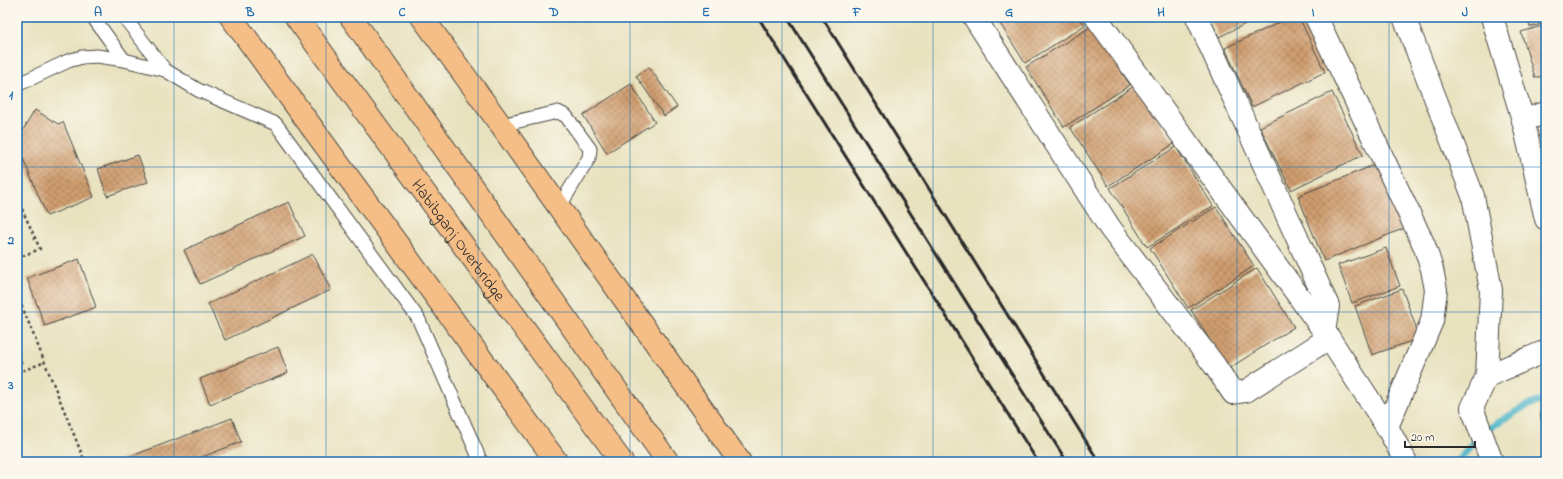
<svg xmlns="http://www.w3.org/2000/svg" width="1563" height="479" viewBox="0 0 1563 479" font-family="'Indie Flower',sans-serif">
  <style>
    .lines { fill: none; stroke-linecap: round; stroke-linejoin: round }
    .stream { stroke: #4ab4c8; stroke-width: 7 }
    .building { fill: url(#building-cross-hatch) }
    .service-casing { stroke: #474641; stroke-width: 15 }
    .minor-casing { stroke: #474641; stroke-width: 24 }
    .tertiary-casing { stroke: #474641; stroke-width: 24 }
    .primary-casing { stroke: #474641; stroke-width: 24 }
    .path { stroke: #474641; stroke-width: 2.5; stroke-dasharray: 3 3; stroke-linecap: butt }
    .service { stroke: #fff; stroke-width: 13 }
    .minor { stroke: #fff; stroke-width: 22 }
    .tertiary { stroke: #fff; stroke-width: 22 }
    .primary { stroke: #f6be87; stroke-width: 22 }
    .rail { stroke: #2b2b2b; stroke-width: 3 }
    .grid { fill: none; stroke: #1f6fb2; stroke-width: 1; stroke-opacity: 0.55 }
    .labels { text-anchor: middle; stroke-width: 4; stroke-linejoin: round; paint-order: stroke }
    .street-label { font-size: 17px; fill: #2b2b2b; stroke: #fbf7ec }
    .neatline { fill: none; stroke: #1f6fb2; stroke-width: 1.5 }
    .grid-label { font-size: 13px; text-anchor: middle; font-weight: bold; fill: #1f6fb2 }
  </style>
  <defs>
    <pattern id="building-cross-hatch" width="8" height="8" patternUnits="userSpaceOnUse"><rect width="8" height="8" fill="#d09e70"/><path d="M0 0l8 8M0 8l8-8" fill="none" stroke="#a9815c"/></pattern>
  </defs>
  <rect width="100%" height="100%" fill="#fbf7ec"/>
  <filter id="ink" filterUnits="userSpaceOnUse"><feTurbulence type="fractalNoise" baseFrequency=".025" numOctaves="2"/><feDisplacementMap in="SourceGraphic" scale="8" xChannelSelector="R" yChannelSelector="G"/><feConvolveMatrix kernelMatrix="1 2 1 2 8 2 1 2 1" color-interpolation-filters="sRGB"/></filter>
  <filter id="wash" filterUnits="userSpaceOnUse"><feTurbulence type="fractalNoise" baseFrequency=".012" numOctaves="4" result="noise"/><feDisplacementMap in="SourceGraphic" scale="16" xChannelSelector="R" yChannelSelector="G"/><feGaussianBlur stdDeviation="0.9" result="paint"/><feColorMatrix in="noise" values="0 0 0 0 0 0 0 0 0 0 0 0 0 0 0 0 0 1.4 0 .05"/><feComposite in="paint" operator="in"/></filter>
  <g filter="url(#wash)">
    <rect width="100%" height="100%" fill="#e8e2bf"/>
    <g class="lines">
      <polyline class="stream" points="1457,462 1483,432 1524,407 1546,399"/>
    </g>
    <g id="blocks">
      <g class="building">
        <polygon points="996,17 1079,17 1085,25 1025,63"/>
        <polygon points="1209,17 1259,17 1219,37"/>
        <polygon points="1291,17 1299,17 1325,72 1252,107 1225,48"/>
        <polygon points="1527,17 1546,17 1546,23 1530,27"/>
        <polygon points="1546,25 1546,75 1535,78 1521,32"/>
        <polygon points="1092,26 1130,85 1064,127 1026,67"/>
        <polygon points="649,67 677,107 664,116 636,76"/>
        <polygon points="631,84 655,122 607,153 583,115"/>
        <polygon points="1136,85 1174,144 1108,186 1070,127"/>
        <polygon points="1332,92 1363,155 1291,190 1260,127"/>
        <polygon points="35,110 58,124 63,122 94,197 47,216 17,144 17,140"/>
        <polygon points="1546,119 1546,140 1540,121"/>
        <polygon points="1176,147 1213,206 1147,247 1110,188"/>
        <polygon points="138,155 148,182 107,196 98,169"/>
        <polygon points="1379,163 1405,228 1324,261 1298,196"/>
        <polygon points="289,202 305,236 200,284 184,250"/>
        <polygon points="1216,207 1254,266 1188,308 1150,248"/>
        <polygon points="1386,248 1400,286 1352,303 1338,265"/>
        <polygon points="313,254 331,290 225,340 208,304"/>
        <polygon points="79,259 96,307 45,326 27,278"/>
        <polygon points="1257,268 1294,327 1228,369 1191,310"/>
        <polygon points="1402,289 1420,338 1372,355 1355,306"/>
        <polygon points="278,347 288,373 210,404 200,379"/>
        <polygon points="17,350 22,363 17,365"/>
        <polygon points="1546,411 1546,436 1545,436 1540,413"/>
        <polygon points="232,418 241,442 189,462 116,462"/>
      </g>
    </g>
  </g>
  <g filter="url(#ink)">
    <use href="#blocks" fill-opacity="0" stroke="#474641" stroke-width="1"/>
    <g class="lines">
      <defs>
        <g id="service">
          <polyline points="93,17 124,60"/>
          <polyline points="124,17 165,70"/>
          <polyline points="17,85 68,61 82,57 97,56 124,60 165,70 198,90 276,124 418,318 481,462"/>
          <polyline points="501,125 558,112 566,116 590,149 589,158 559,207"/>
        </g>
        <g id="minor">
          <polyline points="974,17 1110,228 1215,366 1233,393 1246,391 1329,338"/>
          <polyline points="1096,17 1329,338 1387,427 1406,462"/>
          <polyline points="1197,17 1328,306 1324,332"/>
          <polyline points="1316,17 1424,245 1432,269 1436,290 1432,321 1387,427"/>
          <polyline points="1492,17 1523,120 1546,219"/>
          <polyline points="1523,120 1546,113"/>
          <polyline points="1487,376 1546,351"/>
        </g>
        <polyline id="tertiary" points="1404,17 1473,196 1491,290 1487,376 1472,408 1492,462"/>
        <g id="primary">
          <polyline points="231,17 557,462"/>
          <path id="s1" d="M296 17 622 462"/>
          <polyline points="351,17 668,462"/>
          <polyline points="422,17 492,113 740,462"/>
        </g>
      </defs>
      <use href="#service" class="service-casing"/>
      <use href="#minor" class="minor-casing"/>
      <use href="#tertiary" class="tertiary-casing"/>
      <use href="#primary" class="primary-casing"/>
      <g class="path">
        <polyline points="17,198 40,249 17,258"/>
        <polyline points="17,294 85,462"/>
        <polyline points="17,373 45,362"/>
      </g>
      <use href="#service" class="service"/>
      <use href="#minor" class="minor"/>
      <use href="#tertiary" class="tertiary"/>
      <use href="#primary" class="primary"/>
      <g class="rail">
        <polyline points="758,17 1038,462"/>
        <polyline points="787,17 1067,462"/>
        <polyline points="822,17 1099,462"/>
      </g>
    </g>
  </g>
  <path class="grid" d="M174 17V462M326 17V462M478 17V462M630 17V462M782 17V462M933 17V462M1085 17V462M1237 17V462M1389 17V462M17 167H1546M17 312H1546"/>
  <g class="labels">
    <g class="street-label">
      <text dy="6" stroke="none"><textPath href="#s1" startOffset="276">Habibganj Overbridge</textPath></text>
    </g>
  </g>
  <rect width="1563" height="479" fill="none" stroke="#fbf7ec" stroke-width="44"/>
  <path d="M1405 441v6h70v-6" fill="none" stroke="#2b2b2b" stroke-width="2"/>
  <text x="1411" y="441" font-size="12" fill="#2b2b2b" stroke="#fbf7ec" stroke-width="3" paint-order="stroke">20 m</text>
  <rect x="22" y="22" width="1519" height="435" class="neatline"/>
  <g class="grid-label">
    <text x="98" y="16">A</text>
    <text x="250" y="16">B</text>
    <text x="402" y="16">C</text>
    <text x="554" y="16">D</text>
    <text x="706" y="16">E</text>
    <text x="857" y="16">F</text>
    <text x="1009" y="16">G</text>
    <text x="1161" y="16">H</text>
    <text x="1313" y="16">I</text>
    <text x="1465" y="16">J</text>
    <text x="11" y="99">1</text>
    <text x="11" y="244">2</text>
    <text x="11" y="389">3</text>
  </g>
</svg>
